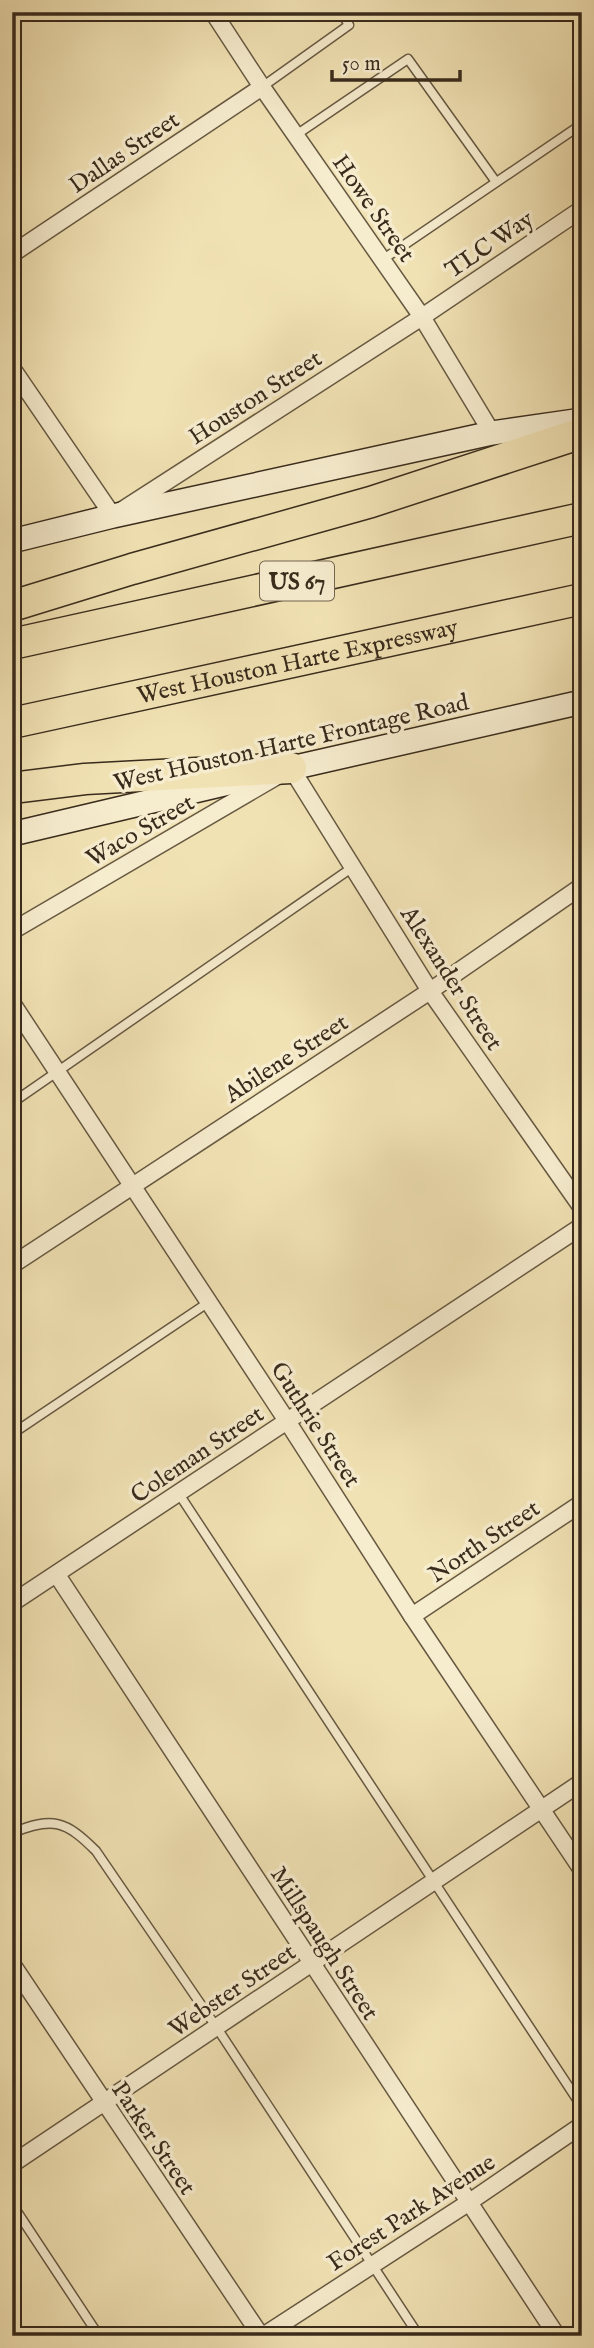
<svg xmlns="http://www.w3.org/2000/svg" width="594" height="2348" viewBox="0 0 594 2348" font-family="'IM FELL English',serif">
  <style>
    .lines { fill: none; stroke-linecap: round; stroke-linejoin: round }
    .service-casing { stroke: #675942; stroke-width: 11 }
    .minor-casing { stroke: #675942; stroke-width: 19 }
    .secondary-casing { stroke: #392b1c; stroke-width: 26 }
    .motorway-casing { stroke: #392b1c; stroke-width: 33 }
    .service { stroke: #f6ecce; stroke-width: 8 }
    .minor { stroke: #f6ecce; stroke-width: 16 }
    .secondary { stroke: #f6ecce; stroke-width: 23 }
    .motorway { stroke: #f1e2b4; stroke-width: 30 }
    .labels { text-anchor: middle; stroke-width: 7; stroke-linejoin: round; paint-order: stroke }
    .shield { fill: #f6ecce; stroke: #726551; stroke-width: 2 }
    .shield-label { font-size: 23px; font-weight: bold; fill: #392b1c }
    .street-label { font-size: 24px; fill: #392b1c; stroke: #f6ecce }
  </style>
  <rect width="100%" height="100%" fill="#f1e2b4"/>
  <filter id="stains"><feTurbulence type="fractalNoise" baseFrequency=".00286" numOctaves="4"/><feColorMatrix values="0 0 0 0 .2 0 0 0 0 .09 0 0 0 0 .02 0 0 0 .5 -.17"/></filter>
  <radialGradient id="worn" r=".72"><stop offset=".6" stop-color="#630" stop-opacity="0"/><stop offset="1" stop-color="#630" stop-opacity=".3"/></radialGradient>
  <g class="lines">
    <defs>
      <g id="service">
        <polyline points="262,87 349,25 341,12"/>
        <polyline points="296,135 408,59 496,182"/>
        <polyline points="382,260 582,124"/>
        <polyline points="12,1103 353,867"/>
        <polyline points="12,1434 209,1302"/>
        <polyline points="179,1494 582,2107"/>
        <path d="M12 1833C53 1816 66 1821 96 1851L217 2028 419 2336"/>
        <polyline points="12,2204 99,2336"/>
      </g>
      <g id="minor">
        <polyline points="213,12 262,87 422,317 492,433"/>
        <polyline points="12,254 262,87"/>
        <polyline points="12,368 113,516 422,317 582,209"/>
        <polyline points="12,931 291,768 430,991 582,1208"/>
        <polyline points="12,1003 287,1421 412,1616 582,1870"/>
        <polyline points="12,1265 430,991 582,886"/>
        <polyline points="57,1575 557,2336"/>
        <polyline points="12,1603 582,1226"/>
        <polyline points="412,1616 582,1503"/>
        <polyline points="12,1964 261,2336"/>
        <polyline points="12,2164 582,1782"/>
        <polyline points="263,2336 468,2203 582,2125"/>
      </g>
      <g id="secondary">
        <polyline points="12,541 113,516 492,433 582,420"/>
        <polyline points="274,772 582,702"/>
        <polyline points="12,834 241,780"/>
      </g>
      <g id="motorway">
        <polyline points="12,606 132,569 371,502 582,433"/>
        <polyline points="12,644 582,518"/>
        <path id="s1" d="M12 723 582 599"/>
        <polyline points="12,788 85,779 291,768"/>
      </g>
    </defs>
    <use href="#service" class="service-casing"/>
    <use href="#minor" class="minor-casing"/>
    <use href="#secondary" class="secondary-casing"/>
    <use href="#motorway" class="motorway-casing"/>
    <use href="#service" class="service"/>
    <use href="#minor" class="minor"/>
    <use href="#secondary" class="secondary"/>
    <use href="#motorway" class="motorway"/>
  </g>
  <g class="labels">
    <rect class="shield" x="260" y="561.5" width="74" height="39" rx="5"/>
    <g class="shield-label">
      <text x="297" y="589">US 67</text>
    </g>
    <g class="street-label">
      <text transform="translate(124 152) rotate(-34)" y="8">Dallas Street</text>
      <text transform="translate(374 208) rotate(55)" y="8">Howe Street</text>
      <text transform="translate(489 244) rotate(-34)" y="8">TLC Way</text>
      <text transform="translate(255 397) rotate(-33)" y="8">Houston Street</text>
      <text dy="8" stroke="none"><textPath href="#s1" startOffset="292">West Houston Harte Expressway</textPath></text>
      <text transform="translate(291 742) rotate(-13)" y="8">West Houston Harte Frontage Road</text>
      <text transform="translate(140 830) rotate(-30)" y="8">Waco Street</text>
      <text transform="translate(452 978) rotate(57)" y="8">Alexander Street</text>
      <text transform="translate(286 1058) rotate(-33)" y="8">Abilene Street</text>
      <text transform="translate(316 1424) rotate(57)" y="8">Guthrie Street</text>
      <text transform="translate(197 1454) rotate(-34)" y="8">Coleman Street</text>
      <text transform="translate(484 1541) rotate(-34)" y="8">North Street</text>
      <text transform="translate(325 1943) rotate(57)" y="8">Millspaugh Street</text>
      <text transform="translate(232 1990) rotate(-34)" y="8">Webster Street</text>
      <text transform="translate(154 2138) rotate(56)" y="8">Parker Street</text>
      <text transform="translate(411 2212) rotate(-33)" y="8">Forest Park Avenue</text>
    </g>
  </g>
  <rect width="594" height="2348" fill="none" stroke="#f1e2b4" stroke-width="42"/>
  <rect x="14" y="14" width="566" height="2320" fill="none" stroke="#392b1c" stroke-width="3.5"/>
  <rect x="21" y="21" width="552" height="2306" fill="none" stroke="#392b1c" stroke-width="2"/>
  <path d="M332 70v10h128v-10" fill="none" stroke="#392b1c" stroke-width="3.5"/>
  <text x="342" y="70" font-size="21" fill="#392b1c" stroke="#f6ecce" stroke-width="5" paint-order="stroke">50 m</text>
  <rect width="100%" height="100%" filter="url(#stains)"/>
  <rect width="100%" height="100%" fill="url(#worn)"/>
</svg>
